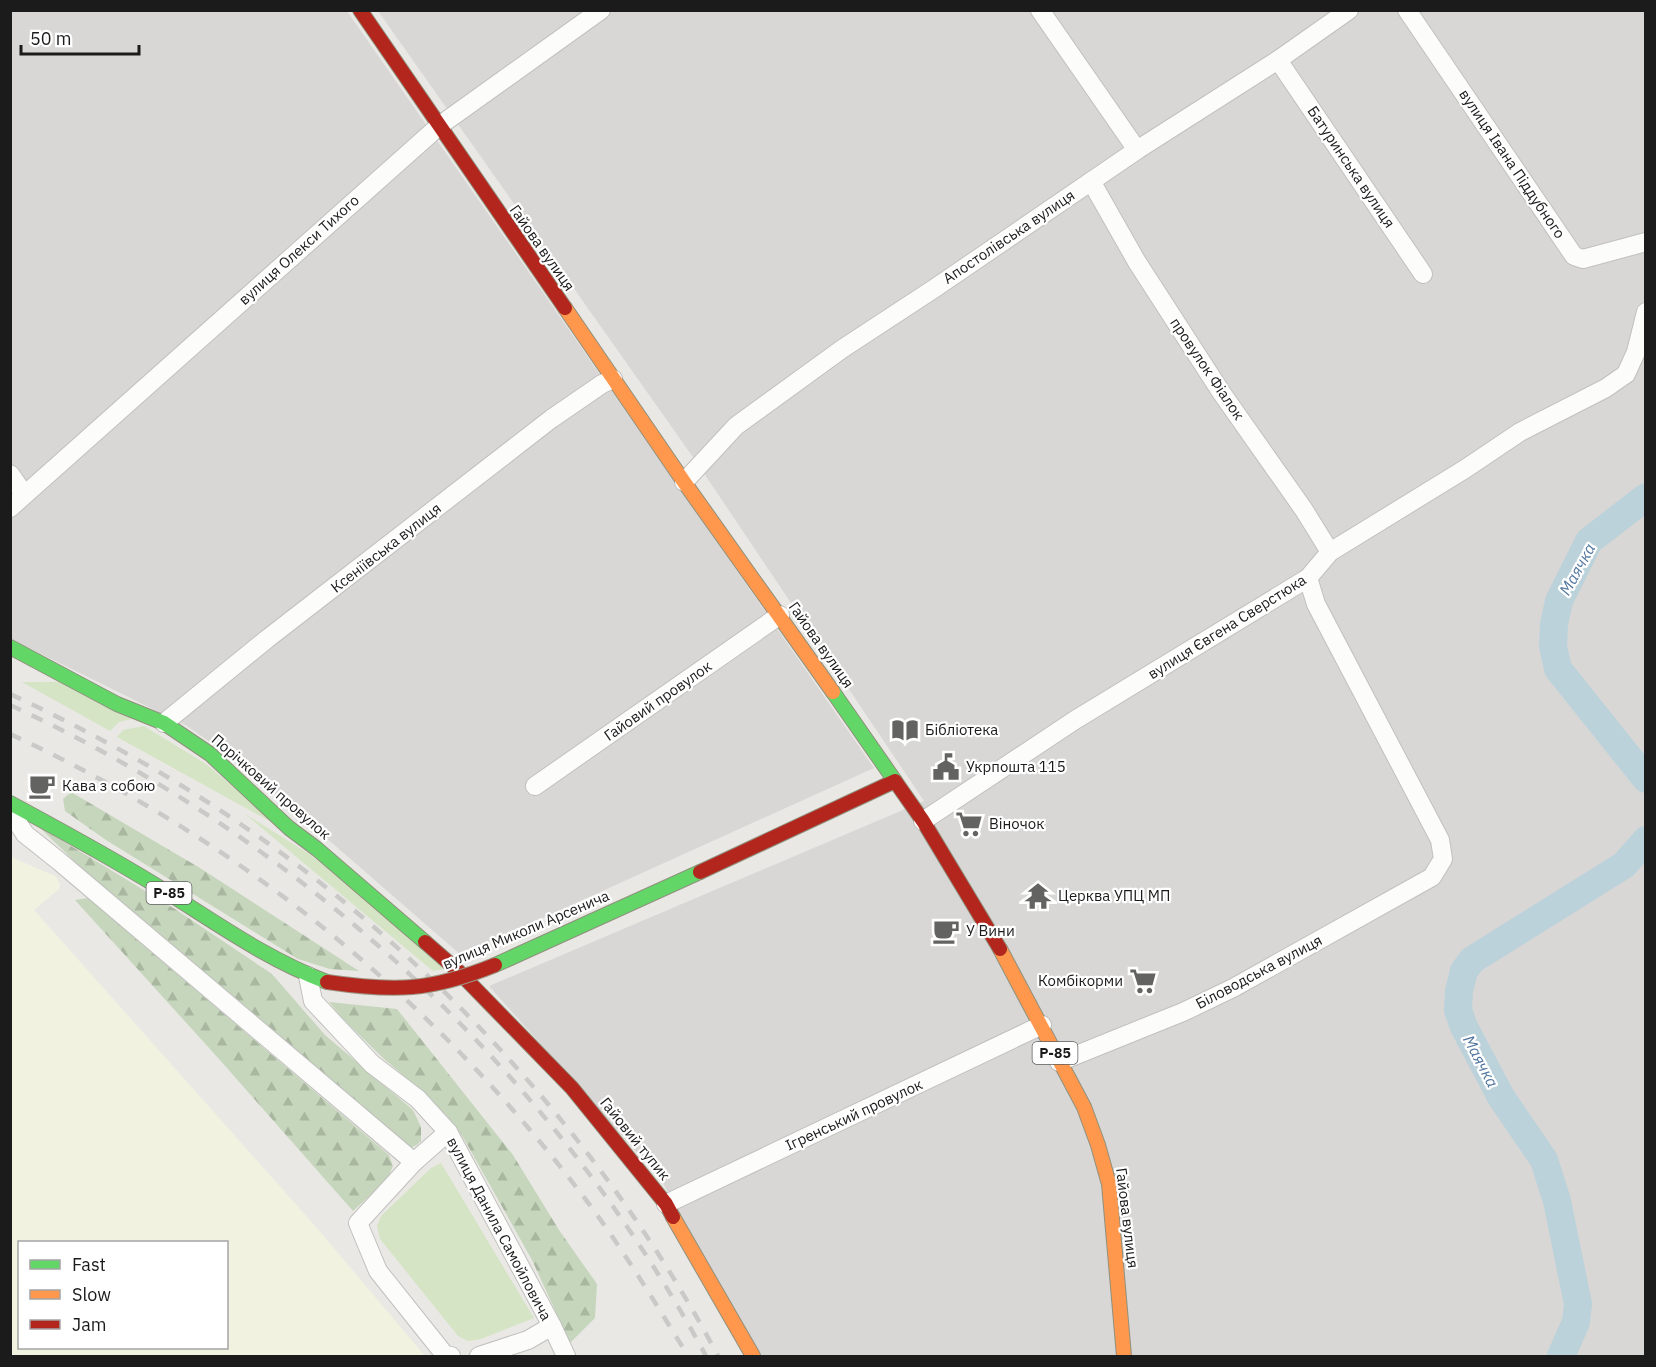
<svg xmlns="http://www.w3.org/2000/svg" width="1656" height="1367" viewBox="0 0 1656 1367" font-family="'IBM Plex Sans',sans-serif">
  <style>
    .residential { fill: #d9d7d5 }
    .education { fill: #f2f2e0; fill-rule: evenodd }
    .religious { fill: #d8d7d5 }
    .grass { fill: #d5e4c5 }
    .forest { fill: url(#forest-firs) }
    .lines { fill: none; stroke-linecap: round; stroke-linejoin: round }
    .river { stroke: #bbd2da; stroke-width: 28 }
    .street-casing { stroke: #c1c0be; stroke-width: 20 }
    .fast-casing { stroke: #8f917e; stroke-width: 16 }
    .slow-casing { stroke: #8f917e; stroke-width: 16 }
    .jam-casing { stroke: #8f917e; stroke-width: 16 }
    .street { stroke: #fcfcfb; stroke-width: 18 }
    .fast { stroke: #63d668; stroke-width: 14 }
    .slow { stroke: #ff974d; stroke-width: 14 }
    .jam { stroke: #b3261e; stroke-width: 14 }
    .rail { stroke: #c9c9c8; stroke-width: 4.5; stroke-dasharray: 12 12; stroke-linecap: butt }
    .jam-bridge-casing { stroke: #9d9684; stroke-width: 16; stroke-linecap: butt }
    .jam-bridge { stroke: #b3261e; stroke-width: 14 }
    .labels { text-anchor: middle; stroke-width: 4.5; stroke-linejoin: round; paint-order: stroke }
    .shield { fill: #fff; stroke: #5f5f5f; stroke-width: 1.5 }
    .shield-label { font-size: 14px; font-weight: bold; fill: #1b1b1b }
    .street-label { font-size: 15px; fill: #1b1b1b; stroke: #fff }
    .poi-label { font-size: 15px; fill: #1b1b1b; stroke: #fff; text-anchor: start }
    .water-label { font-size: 16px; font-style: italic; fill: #53769f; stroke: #fff }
  </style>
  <defs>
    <pattern id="forest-firs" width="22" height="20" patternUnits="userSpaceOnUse" patternTransform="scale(1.5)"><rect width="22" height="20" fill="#c5d6bc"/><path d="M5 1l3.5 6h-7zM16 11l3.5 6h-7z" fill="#a9b7a1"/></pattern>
  </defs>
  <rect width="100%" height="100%" fill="#eae8e4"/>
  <g class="residential">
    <polygon points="10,11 347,11 874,768 461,955 240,763 187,726 11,639"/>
    <polygon points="378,11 1645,11 1645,1356 752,1356 662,1181 489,986 924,801 695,460"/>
  </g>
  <path class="education" d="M11 857 55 876 60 884 59 889 34 910 316 1227 425 1356H11ZM20 1242H226V1348H20Z"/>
  <g class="religious">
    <polygon points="1075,782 1127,852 1114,897 1025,956 967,857"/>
    <polygon points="1117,977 1148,1025 1092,1044 1077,1013 1091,1005 1089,993"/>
  </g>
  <g class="grass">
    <polygon points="22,682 60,682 136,718 119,722 110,731"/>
    <polygon points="144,726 206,764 282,828 117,737 123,730"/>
    <polygon points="245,814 311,855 448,968 433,971"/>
    <polygon points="441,1163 534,1318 481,1339 468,1341 458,1336 380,1239 377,1226 381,1216 431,1168"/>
  </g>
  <g class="forest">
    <polygon points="71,792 200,868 359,971 330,969 298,959 106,840 65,811 63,799"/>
    <polygon points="38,826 175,909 272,974 325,1035 413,1110 421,1127 421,1141 417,1145 410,1148 93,879"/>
    <polygon points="88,898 389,1155 393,1166 387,1180 353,1211 219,1059 75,900"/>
    <polygon points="329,1002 397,1009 513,1155 559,1230 597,1284 595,1318 570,1343 532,1260 464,1139 447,1116 424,1093 383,1058 343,1019"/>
  </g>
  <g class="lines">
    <g class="river">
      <polyline points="1646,497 1589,541 1559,601 1554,624 1553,646 1558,669 1646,779"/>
      <polyline points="1561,1356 1576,1322 1578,1304 1557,1201 1544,1160 1501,1097 1464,1027 1458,1010 1459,991 1464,971 1472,960 1624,865 1646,840"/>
    </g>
    <defs>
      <g id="street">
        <polyline points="1040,10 1137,150"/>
        <polyline points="1407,10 1574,256 1583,259 1646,242"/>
        <polyline points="1278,60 1423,274"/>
        <polyline points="1091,181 1137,262 1221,392 1304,510 1330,552"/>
        <polyline points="10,474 24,494"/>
        <polyline points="684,482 736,426 842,349 935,288 1137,150 1278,60 1349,10"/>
        <polyline points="10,508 439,126 601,10"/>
        <polyline points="164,723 267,639 551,419 602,384 613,379"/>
        <polyline points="535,786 780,615"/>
        <polyline points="10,811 25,834 60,862 414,1162 448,1132"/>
        <polyline points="923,821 1075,720 1308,578 1330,552 1465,469 1520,432 1606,388 1626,374 1636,352 1646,312"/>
        <polyline points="308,976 313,1001 372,1064 418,1099 448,1132 552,1326 566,1356"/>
        <polyline points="1059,1062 1183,1012 1233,988 1432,877 1443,859 1440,840 1316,604 1308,578"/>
        <polyline points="414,1162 358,1223 378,1271 445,1355 451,1356"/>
        <polyline points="666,1204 1042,1025"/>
        <polyline points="479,1356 528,1340 552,1326"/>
      </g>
      <g id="fast">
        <polyline points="10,647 117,704 164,723 210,754 289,828 317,849 425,942"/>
        <polyline points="833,692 895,781"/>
        <path d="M10 803C62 831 114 859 165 891 218 924 268 960 327 982"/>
        <polyline points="495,965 700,872"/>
      </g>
      <g id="slow">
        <polyline points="565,308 684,482 833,692"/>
        <polyline points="1000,949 1084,1107 1098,1145 1109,1184 1124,1356"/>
        <polyline points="673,1217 753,1356"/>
      </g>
      <g id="jam">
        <polyline points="360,10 565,308"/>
        <polyline points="700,872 895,781 923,821 1000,949"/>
        <polyline points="425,942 456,969 572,1088 666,1204 673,1217"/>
      </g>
    </defs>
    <use href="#street" class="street-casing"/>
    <use href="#fast" class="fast-casing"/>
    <use href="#slow" class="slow-casing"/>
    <use href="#jam" class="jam-casing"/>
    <use href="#street" class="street"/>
    <use href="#fast" class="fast"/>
    <use href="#slow" class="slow"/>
    <use href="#jam" class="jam"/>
    <g class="rail">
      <path d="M10 694C57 716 102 739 147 765 384 902 590 1114 718 1356"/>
      <path d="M10 705C303 840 553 1073 706 1356"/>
      <path d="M10 734C237 839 424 990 577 1188 618 1241 653 1299 688 1356"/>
    </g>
    <defs>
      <path id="jam-bridge" d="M327 982C395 992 431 991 495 965"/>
    </defs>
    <use href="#jam-bridge" class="jam-bridge-casing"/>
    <use href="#jam-bridge" class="jam-bridge"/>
  </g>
  <defs>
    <symbol id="library-bare" viewBox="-9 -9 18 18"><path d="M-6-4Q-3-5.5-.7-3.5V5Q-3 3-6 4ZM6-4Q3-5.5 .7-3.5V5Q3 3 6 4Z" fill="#636361" stroke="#fff" stroke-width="2.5" paint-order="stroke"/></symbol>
    <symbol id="civic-bare" viewBox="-9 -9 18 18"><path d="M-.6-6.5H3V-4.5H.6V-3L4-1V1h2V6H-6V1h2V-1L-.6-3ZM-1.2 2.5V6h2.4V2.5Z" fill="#636361" stroke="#fff" stroke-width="2.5" paint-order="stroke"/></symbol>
    <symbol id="cafe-bare" viewBox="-9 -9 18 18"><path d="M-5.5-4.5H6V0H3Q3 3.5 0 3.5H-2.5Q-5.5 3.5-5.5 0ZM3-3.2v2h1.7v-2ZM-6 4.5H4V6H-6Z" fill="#636361" stroke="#fff" stroke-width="2.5" paint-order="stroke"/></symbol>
    <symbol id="supermarket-bare" viewBox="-9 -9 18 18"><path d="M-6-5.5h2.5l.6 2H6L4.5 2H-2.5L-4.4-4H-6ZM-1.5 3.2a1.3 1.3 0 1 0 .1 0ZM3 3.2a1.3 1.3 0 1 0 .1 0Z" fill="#636361" stroke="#fff" stroke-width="2.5" paint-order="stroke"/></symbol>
    <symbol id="temple-bare" viewBox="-9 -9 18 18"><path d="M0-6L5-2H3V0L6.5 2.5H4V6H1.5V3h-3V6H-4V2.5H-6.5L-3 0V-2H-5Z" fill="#636361" stroke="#fff" stroke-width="2.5" paint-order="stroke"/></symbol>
  </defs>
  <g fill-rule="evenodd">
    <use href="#library-bare" x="886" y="711" width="38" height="38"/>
    <use href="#civic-bare" x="927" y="748" width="38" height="38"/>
    <use href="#cafe-bare" x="23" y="767" width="38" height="38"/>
    <use href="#supermarket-bare" x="950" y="805" width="38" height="38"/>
    <use href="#temple-bare" x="1019" y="877" width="38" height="38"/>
    <use href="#cafe-bare" x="927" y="912" width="38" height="38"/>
    <use href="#supermarket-bare" x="1124" y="962" width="38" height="38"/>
  </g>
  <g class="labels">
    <g class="shield">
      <rect x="146.5" y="882" width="45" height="22" rx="4.5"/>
      <rect x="1032.5" y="1042" width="45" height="22" rx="4.5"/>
    </g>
    <g class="shield-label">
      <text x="169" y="898">Р-85</text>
      <text x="1055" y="1058">Р-85</text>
    </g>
    <g class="street-label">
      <text transform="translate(1512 164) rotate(56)" y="5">вулиця Івана Піддубного</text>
      <text transform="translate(1351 167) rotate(56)" y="5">Батуринська вулиця</text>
      <text transform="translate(1009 237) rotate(-34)" y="5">Апостолівська вулиця</text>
      <text transform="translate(542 248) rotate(55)" y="5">Гайова вулиця</text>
      <text transform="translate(299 250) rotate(-42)" y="5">вулиця Олекси Тихого</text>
      <text transform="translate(1207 369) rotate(56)" y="5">провулок Фіалок</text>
      <text transform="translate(386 548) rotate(-38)" y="5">Ксеніївська вулиця</text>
      <text transform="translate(1227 627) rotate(-32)" y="5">вулиця Євгена Сверстюка</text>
      <text transform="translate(821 645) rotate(55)" y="5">Гайова вулиця</text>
      <text transform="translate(658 701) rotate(-35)" y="5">Гайовий провулок</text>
      <text transform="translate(271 787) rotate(41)" y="5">Порічковий провулок</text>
      <text transform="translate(526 930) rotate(-23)" y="5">вулиця Миколи Арсенича</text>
      <text transform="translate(1259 972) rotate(-28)" y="5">Біловодська вулиця</text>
      <text transform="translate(854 1115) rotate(-25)" y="5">Ігренський провулок</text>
      <text transform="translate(635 1139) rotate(51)" y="5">Гайовий тупик</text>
      <text transform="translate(1127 1218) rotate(83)" y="5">Гайова вулиця</text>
      <text transform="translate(499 1229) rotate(62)" y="5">вулиця Данила Самойловича</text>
    </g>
    <g class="poi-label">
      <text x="925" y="735">Бібліотека</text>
      <text x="966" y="772">Укрпошта 115</text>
      <text x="62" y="791">Кава з собою</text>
      <text x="989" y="829">Віночок</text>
      <text x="1058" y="901">Церква УПЦ МП</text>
      <text x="966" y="936">У Вини</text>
      <text x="1123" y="986" text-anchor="end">Комбікорми</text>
    </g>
    <g class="water-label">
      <text transform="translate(1577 569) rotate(-61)" y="6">Маячка</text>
      <text transform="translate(1481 1061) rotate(62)" y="6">Маячка</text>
    </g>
  </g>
  <rect width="1656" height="1367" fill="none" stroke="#1b1b1b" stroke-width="24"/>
  <rect x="18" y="1241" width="210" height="108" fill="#ffffff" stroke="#a4a4a4" stroke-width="1.5"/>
  <rect x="30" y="1260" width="30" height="9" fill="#63d668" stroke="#a4a4a4" stroke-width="1.5"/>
  <text x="72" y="1271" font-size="18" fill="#1b1b1b">Fast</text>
  <rect x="30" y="1290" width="30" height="9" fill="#ff974d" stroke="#a4a4a4" stroke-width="1.5"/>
  <text x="72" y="1301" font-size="18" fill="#1b1b1b">Slow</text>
  <rect x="30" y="1320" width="30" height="9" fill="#b3261e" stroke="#a4a4a4" stroke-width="1.5"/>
  <text x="72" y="1331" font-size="18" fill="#1b1b1b">Jam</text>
  <path d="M21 45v9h118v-9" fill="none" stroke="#1b1b1b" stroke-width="3"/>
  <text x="30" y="45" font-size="18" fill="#1b1b1b" stroke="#ffffff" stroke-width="4.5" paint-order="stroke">50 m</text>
</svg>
